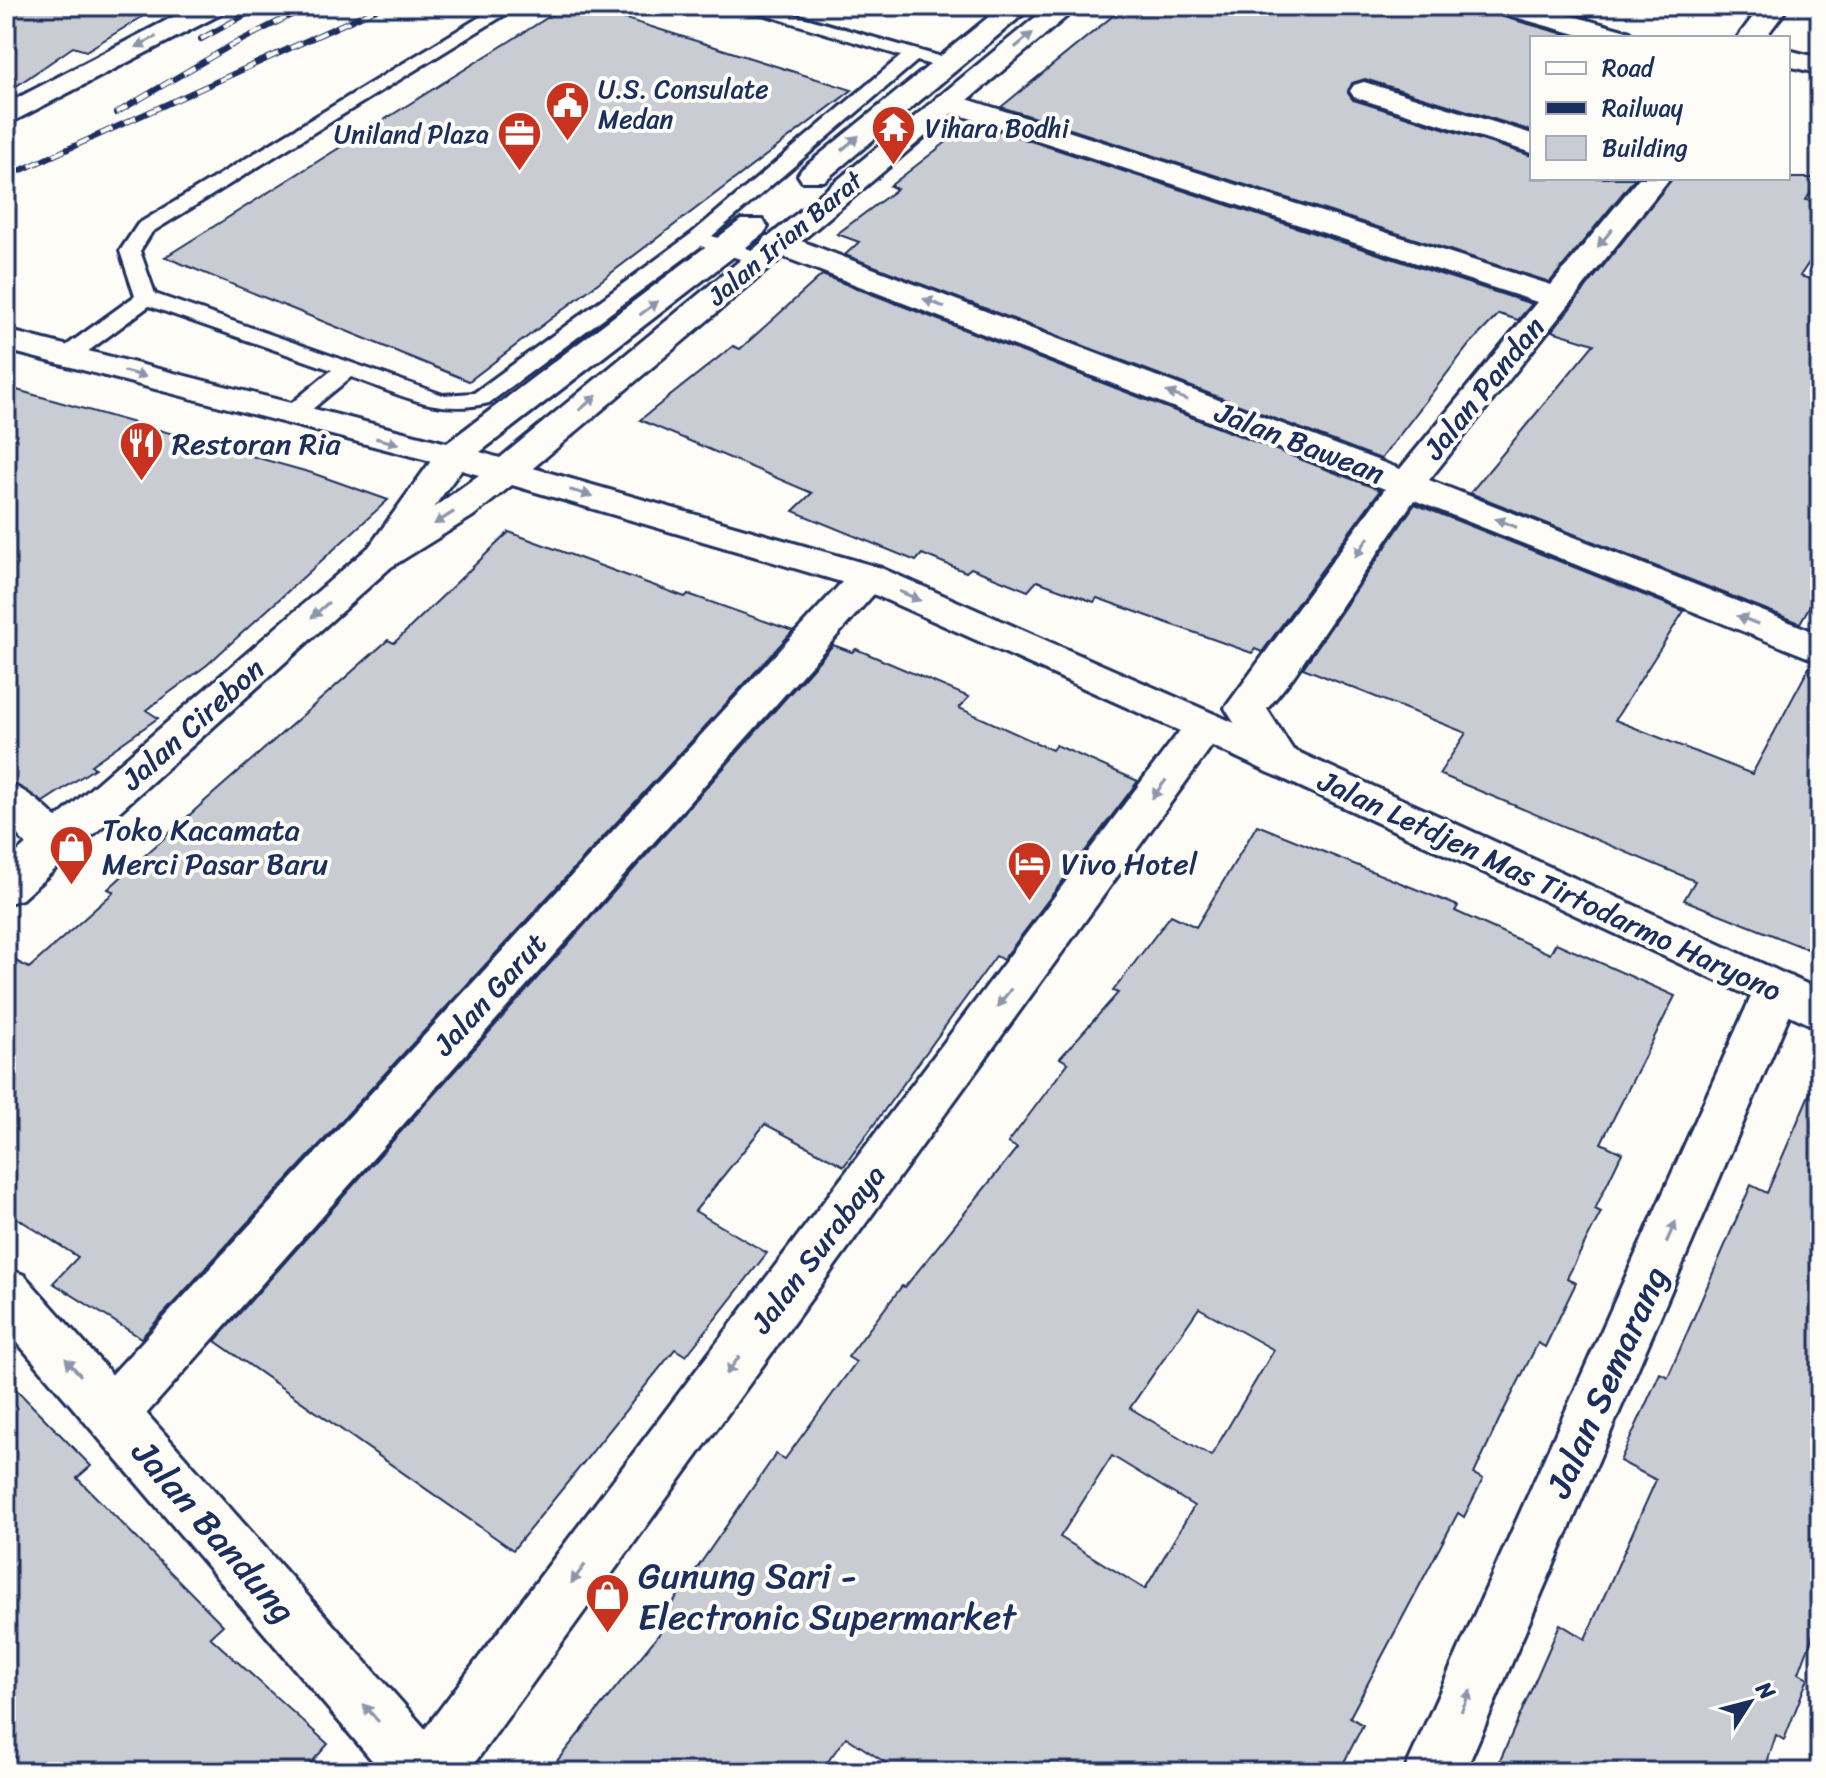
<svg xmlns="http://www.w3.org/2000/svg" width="1826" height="1778" viewBox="0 0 1826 1778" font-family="Sriracha,sans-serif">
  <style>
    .building { fill: #c9ccd3; stroke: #1b2f5e; stroke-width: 2; fill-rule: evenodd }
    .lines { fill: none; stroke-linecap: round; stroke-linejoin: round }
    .lane-casing { stroke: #1b2f5e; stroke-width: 6 }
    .street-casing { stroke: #1b2f5e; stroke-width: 6 }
    .primary-casing { stroke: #1b2f5e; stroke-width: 6 }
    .lane { fill: #fdfcf7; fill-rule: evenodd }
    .street { fill: #fdfcf7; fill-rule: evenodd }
    .primary { fill: #fdfcf7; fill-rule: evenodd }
    .rail-casing { stroke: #1b2f5e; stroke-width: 6 }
    .rail { stroke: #fdfcf7; stroke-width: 4; stroke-dasharray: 13; stroke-linecap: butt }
    .oneway { fill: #8c96aa }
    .labels { text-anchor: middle; stroke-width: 8; stroke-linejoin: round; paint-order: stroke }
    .far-poi-label { font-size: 26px; fill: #1b2f5e; stroke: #fdfcf7; text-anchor: start }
    .far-street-label { font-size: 26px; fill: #1b2f5e; stroke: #fdfcf7 }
    .street-label { font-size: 30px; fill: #1b2f5e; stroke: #fdfcf7 }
    .poi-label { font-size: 30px; fill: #1b2f5e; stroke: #fdfcf7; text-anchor: start }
    .near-street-label { font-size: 36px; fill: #1b2f5e; stroke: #fdfcf7 }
    .near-poi-label { font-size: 36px; fill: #1b2f5e; stroke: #fdfcf7; text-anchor: start }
  </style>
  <rect width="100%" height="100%" fill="#fdfcf7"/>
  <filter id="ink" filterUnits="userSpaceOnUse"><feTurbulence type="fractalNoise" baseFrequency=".0125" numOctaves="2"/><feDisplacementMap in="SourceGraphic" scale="16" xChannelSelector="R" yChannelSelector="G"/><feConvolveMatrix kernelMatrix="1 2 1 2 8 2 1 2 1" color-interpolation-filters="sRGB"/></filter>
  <g filter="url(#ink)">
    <g class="building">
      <polygon points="6,6 160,6 86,51 73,47 6,93"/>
      <polygon points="566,6 585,6 852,90 469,381 165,257"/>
      <polygon points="1125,6 1490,6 1496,15 1571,36 1532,38 1532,131 1365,79 1352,83 1348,93 1353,100 1532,156 1532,178 1635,178 1550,282 1001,107"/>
      <polygon points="1548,6 1600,6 1589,17"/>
      <polygon points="972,122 1532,304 1518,320 1499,314 1469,345 1381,459 845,255 859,242 837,234 897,189 890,186"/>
      <polygon points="1673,178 1820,178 1806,200 1820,204 1820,246 1800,276 1820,282 1820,588 1800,623 1470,493 1594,344 1552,331"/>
      <polygon points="822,275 1380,490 1262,652 1255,649 1252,653 1097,598 1094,602 1037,581 1028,591 971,568 966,572 922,554 916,561 793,511 812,493 640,420 733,346 740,349"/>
      <polygon points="6,387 312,473 388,500 207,665 146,710 158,718 91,765 95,768 43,802 6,780"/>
      <polygon points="1415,504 1684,611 1615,720 1752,774 1812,662 1820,665 1820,954 1684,900 1695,881 1439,774 1466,733 1303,668"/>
      <polygon points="509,532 685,597 688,594 793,631 141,1338 53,1283 78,1257 6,1211 6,956 29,968 114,892 108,889 205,801 388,640 394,643"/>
      <polygon points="833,645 852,652 856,649 969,697 959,708 1052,750 1056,745 1138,781 1003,960 996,956 844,1166 765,1124 695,1211 767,1253 686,1356 675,1349 513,1550 215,1341"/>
      <path d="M1257 825 1458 906 1455 911 1550 954 1556 943 1675 996 1601 1143 1622 1153 1595 1209 1601 1212 1567 1278 1576 1283 1545 1347 1538 1343 1499 1420 1474 1474 1483 1479 1464 1517 1458 1513 1350 1717 1363 1725 1339 1772H900L846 1737 820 1772H548L668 1623 662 1619 776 1454 785 1459 856 1362 848 1357 902 1286 905 1287 1017 1148 1008 1143 1068 1063 1060 1058 1118 993 1113 991 1171 915 1196 927ZM1199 1308 1274 1350 1211 1456 1130 1408ZM1112 1456 1194 1506 1145 1589 1060 1537Z"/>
      <polygon points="1820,1069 1820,1616 1799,1673 1808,1678 1784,1740 1776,1735 1764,1772 1495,1772 1560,1624 1585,1639 1656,1480 1620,1461 1660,1373 1668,1377 1751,1185 1767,1193"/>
      <polygon points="6,1379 91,1466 77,1478 223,1625 210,1637 328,1744 303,1772 6,1772"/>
    </g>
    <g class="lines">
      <defs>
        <path id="lane" d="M498 6H519L152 232 140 251 155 294 443 395 474 393 691 234 901 56 736 6H764L952 60 955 64 946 69 917 61 712 236 766 255 769 259 766 263H752L701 246 489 403C436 416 400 394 351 377L299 420H283L280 415 283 410 332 370 149 306 75 361H59L56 356 59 351 135 296 120 251 138 224Z"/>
        <g id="street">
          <polygon points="1493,6 1537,6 1630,32 1634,38 1590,38 1497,12"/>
          <polygon points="1761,6 1789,6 1765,38 1737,38"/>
          <polygon points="1788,50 1820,58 1820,74 1788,66"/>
          <polygon points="1364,82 1532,134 1532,153 1354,97 1350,91 1354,85"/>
          <polygon points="948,93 1551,285 1639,178 1670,178 1429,480 1820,634 1820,662 1414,500 1293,677 1267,709 1300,761 1294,771 1279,776 1264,771 1225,708 1385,489 766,250 761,243 766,236 788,236 1400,469 1537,302 938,108 934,102 938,96"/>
          <polygon points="868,565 881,568 887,577 881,586 132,1430 113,1437 94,1430 86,1412 94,1394 855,568"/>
          <polygon points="1205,712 1219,716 1225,726 1219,736 468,1772 401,1772 409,1750 1191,716"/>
          <path d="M6 783C32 791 64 822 78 846L71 857C41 867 26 843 6 823Z"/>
          <polygon points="1777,972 1793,977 1800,990 1465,1772 1404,1772 1754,990 1761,977"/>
        </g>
        <g id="primary">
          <polygon points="194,6 229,6 225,12 6,125 6,104"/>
          <polygon points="1002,6 1033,6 824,181 802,181 798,175 802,169"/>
          <path d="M1049 6H1079L533 468 881 568 1219 716 1820 990V1029L1191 736 855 586 512 485 473 516 391 567 22 899 6 904V862L369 547 431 461 6 350V330L447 443 741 220H763L768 227 763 234 480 452 500 458ZM461 470 479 475 433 508Z"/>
          <polygon points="6,1268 24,1275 444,1750 452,1772 382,1772 6,1329"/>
        </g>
      </defs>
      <use href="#lane" class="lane-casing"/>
      <use href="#street" class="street-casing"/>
      <use href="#primary" class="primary-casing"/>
      <use href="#lane" class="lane"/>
      <use href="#street" class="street"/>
      <use href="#primary" class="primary"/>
      <defs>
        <g id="rail">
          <polyline points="201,39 261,6"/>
          <polyline points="116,113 230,46 309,6"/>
          <polyline points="6,177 383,6"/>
        </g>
      </defs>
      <use href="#rail" class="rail-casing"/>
      <use href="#rail" class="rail"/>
    </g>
    <defs><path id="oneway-solid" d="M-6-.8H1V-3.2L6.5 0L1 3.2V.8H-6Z" transform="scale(2)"/></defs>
    <g class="oneway">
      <use href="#oneway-solid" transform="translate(1024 40) rotate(-40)"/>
      <use href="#oneway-solid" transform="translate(146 42) rotate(152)"/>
      <use href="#oneway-solid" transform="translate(850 143) rotate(-40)"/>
      <use href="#oneway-solid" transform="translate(1605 238) rotate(129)"/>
      <use href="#oneway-solid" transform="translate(934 303) rotate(-159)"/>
      <use href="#oneway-solid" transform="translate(649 308) rotate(-37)"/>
      <use href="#oneway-solid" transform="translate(135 374) rotate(15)"/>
      <use href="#oneway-solid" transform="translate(1177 396) rotate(-159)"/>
      <use href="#oneway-solid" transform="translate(588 403) rotate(-40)"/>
      <use href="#oneway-solid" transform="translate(387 441) rotate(14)"/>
      <use href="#oneway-solid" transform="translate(581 493) rotate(16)"/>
      <use href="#oneway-solid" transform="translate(444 518) rotate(148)"/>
      <use href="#oneway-solid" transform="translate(1506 523) rotate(-158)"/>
      <use href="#oneway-solid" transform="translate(1362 547) rotate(125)"/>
      <use href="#oneway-solid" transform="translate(910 596) rotate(24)"/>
      <use href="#oneway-solid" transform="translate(320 610) rotate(138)"/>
      <use href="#oneway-solid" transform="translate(1748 620) rotate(-158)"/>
      <use href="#oneway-solid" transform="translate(1159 789) rotate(127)"/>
      <use href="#oneway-solid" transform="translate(1004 998) rotate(127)"/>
      <use href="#oneway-solid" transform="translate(1671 1232) rotate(-66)"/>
      <use href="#oneway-solid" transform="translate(733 1365) rotate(127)"/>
      <use href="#oneway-solid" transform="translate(73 1367) rotate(-132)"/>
      <use href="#oneway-solid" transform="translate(578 1574) rotate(127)"/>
      <use href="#oneway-solid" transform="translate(1466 1701) rotate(-66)"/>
      <use href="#oneway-solid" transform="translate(371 1713) rotate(-131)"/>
    </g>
  </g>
  <defs>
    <symbol id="civic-pin" viewBox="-11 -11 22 30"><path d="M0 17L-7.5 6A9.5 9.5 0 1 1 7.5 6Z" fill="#c8321e" stroke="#fdfcf7"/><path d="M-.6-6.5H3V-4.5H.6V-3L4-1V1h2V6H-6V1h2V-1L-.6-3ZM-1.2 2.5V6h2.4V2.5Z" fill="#fff"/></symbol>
    <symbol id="temple-pin" viewBox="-11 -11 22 30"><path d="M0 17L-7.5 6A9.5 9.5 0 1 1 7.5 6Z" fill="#c8321e" stroke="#fdfcf7"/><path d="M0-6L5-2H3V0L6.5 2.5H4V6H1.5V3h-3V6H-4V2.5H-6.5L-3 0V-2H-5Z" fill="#fff"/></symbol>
    <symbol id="office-pin" viewBox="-11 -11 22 30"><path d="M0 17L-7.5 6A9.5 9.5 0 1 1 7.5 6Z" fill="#c8321e" stroke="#fdfcf7"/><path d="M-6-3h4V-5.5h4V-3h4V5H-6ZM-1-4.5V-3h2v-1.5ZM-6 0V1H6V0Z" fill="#fff"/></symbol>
    <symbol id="restaurant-pin" viewBox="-11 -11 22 30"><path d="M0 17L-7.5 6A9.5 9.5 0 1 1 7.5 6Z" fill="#c8321e" stroke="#fdfcf7"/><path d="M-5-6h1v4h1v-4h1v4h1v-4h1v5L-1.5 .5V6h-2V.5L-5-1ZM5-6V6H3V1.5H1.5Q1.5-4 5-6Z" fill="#fff"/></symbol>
    <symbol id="shop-pin" viewBox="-11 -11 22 30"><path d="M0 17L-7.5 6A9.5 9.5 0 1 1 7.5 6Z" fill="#c8321e" stroke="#fdfcf7"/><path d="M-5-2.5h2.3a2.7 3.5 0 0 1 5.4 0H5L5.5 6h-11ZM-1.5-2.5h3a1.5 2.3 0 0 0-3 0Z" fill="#fff"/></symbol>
    <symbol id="hotel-pin" viewBox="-11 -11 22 30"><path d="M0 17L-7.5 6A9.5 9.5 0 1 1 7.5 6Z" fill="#c8321e" stroke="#fdfcf7"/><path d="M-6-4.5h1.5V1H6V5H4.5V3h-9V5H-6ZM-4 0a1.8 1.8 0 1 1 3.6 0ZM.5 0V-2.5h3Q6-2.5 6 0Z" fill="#fff"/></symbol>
  </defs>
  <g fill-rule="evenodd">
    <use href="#civic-pin" x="542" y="78" width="51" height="69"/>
    <use href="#temple-pin" x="868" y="102" width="51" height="69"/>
    <use href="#office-pin" x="494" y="108" width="51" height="69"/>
    <use href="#restaurant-pin" x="116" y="418" width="51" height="69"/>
    <use href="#shop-pin" x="46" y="822" width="51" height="69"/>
    <use href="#hotel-pin" x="1004" y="838" width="51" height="69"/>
    <use href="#shop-pin" x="582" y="1570" width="51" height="69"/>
  </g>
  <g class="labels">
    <g class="far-poi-label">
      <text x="598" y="98">U.S. Consulate<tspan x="598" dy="30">Medan</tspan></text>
      <text x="925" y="137">Vihara Bodhi</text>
      <text x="489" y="143" text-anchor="end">Uniland Plaza</text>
    </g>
    <g class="far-street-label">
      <text transform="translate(785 238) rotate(-40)" y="9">Jalan Irian Barat</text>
    </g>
    <g class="street-label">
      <text transform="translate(1484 388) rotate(-51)" y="10">Jalan Pandan</text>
      <text transform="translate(1300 443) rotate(21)" y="10">Jalan Bawean</text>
      <text transform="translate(193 724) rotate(-42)" y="10">Jalan Cirebon</text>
      <text transform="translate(1550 886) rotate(25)" y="10">Jalan Letdjen Mas Tirtodarmo Haryono</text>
      <text transform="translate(490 994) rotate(-48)" y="10">Jalan Garut</text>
      <text transform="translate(818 1249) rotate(-53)" y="10">Jalan Surabaya</text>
    </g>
    <g class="poi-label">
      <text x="172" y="454">Restoran Ria</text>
      <text x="102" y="840">Toko Kacamata<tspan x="102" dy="34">Merci Pasar Baru</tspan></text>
      <text x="1061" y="874">Vivo Hotel</text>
    </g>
    <g class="near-street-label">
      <text transform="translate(1606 1381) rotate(-66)" y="13">Jalan Semarang</text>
      <text transform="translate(215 1531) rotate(49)" y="13">Jalan Bandung</text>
    </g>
    <g class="near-poi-label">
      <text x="638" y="1588">Gunung Sari -<tspan x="638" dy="41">Electronic Supermarket</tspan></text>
    </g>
  </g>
  <rect width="1826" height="1778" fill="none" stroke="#fdfcf7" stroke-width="32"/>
  <rect x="16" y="16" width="1794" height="1746" fill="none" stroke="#1b2f5e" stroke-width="3" filter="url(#ink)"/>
  <rect x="1530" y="36" width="260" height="144" fill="#fdfcf7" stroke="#a3aaba" stroke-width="2"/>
  <rect x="1546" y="62" width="40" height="12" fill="#fdfcf7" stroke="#a3aaba" stroke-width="2"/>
  <text x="1602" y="76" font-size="24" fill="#1b2f5e">Road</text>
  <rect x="1546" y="102" width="40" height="12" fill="#1b2f5e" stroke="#a3aaba" stroke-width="2"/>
  <text x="1602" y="116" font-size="24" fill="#1b2f5e">Railway</text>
  <rect x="1546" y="136" width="40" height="24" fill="#c9ccd3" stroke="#a3aaba" stroke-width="2"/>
  <text x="1602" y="156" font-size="24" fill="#1b2f5e">Building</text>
  <g transform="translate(1750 1702) rotate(54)" stroke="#fdfcf7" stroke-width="6" paint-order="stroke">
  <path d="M0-6L14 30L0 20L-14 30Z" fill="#1b2f5e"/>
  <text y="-12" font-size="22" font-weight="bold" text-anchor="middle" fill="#1b2f5e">N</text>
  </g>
</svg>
